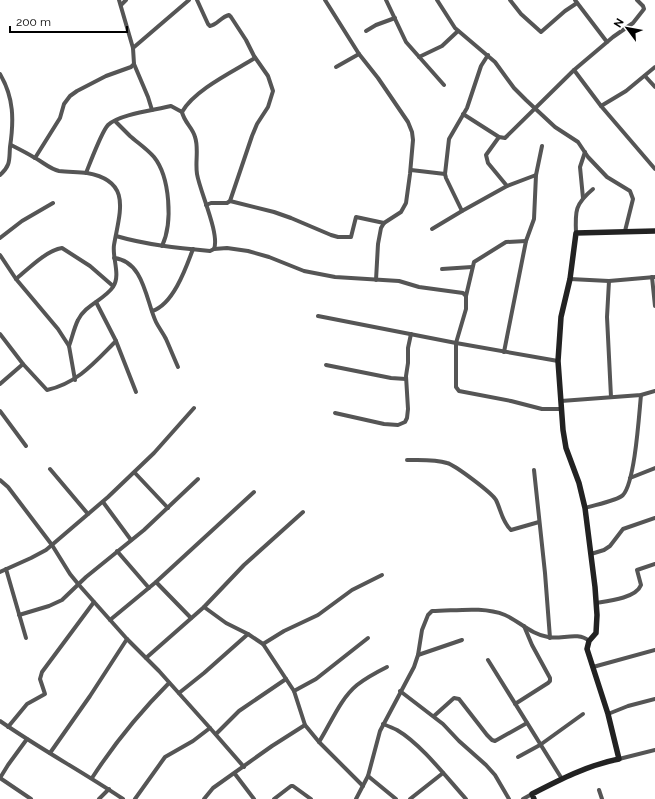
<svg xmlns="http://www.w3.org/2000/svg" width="655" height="799" viewBox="0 0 655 799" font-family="Raleway,sans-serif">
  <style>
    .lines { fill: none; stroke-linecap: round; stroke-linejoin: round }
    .street { stroke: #555; stroke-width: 4 }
    .secondary { stroke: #222; stroke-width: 5.5 }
  </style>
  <rect width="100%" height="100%" fill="#fff"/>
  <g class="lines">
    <g class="street">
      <polyline points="119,0 133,48 134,64 148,97 152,110"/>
      <path d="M197 0 208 24 210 26C217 25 221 17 229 15L231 17 246 40 254 56 268 76 273 91 268 107 257 124 252 136 230 201 227 203H211L206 205"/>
      <polyline points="325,0 359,54 378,78 408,122 412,132 413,140 410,174 406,203 401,212 384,223 381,228 378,244 376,280"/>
      <polyline points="386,0 406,42 444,85"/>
      <polyline points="437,0 455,28 495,62 514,88 526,100 555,127 578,142 588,157 607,177 630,191 633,199 625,231"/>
      <polyline points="510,0 521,14 541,32 565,11 577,3"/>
      <polyline points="575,0 607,42"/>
      <polyline points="121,5 126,0"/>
      <polyline points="366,31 376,25 395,18"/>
      <polyline points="133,48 189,0"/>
      <polyline points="488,55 481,66 467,108 449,139 445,174 446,178 462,211 507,186 536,175"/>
      <polyline points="419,57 442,46 458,31"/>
      <polyline points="336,67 359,54"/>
      <polyline points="574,70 601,106 655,169"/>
      <path d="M0 74C14 98 14 120 10 147 9 160 11 165 0 175"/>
      <polyline points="645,76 655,87"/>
      <polyline points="601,106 626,91 655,67"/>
      <polyline points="463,114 499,137 505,138 574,70 613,37 633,23 644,9 643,6 637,0"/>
      <path d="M115 121C120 126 125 131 130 136 138 143 147 149 154 157 170 177 173 223 162 246"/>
      <polyline points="499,137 486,155 488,163 507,186"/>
      <path d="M11 145C19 149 27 153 35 158 43 162 50 169 59 171 68 172 78 172 87 173 132 181 120 211 114 245 112 258 121 275 113 287 104 300 85 305 78 320 74 328 72 338 69 346"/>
      <polyline points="35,158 60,118 64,104 70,96 77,91 106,76 131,67 134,64"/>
      <polyline points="411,170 445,174"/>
      <path d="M86 173C90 163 102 131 108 125 119 114 156 110 171 106L182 112"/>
      <polyline points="583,198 580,167 585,152"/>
      <polyline points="230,201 274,212 291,218 331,235 338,237 351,237 356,217 384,223"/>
      <polyline points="432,229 462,211"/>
      <path d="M576 233C575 211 575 204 593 189"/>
      <path d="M116 236C147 245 178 248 210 251L214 249C220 234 200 192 197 174 195 162 199 148 195 137 193 128 184 122 182 112 194 90 234 71 255 58"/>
      <polyline points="0,238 22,221 53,203"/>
      <polyline points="526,241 506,242 474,262 466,296 466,309 456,343 456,387 459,391 511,401 542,409 561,409"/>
      <polyline points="214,249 227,248 248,251 269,257 304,271 335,277 399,281 419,287 463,293 466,296"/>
      <polyline points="0,255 16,279 58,329 69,346 75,380"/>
      <path d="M114 258C144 261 146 301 156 322 159 328 163 333 166 339 170 348 174 358 178 367"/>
      <polyline points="442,269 472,267"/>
      <polyline points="652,277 655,306"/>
      <path d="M16 279C28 269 47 250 62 248L90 266 113 286"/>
      <polyline points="570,279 609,281 655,277"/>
      <polyline points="609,281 607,317 611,397"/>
      <polyline points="96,302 116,341 136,392"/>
      <path d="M152 311C173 305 186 268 193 249"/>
      <polyline points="318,316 456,343 558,361"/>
      <path d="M0 334 23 364 47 390C78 383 95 362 116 341"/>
      <polyline points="504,352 526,241 534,219 536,175 542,146"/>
      <polyline points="326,365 391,378 406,379"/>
      <polyline points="0,384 23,364"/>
      <polyline points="561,401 641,395 655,391"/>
      <polyline points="0,411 26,446"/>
      <polyline points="335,413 384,424 398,425 405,422 407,418 408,409 406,376 408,363 408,348 411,334"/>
      <path d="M407 460C420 460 435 459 447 463 455 465 492 493 496 500 501 510 502 522 511 530L539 522"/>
      <polyline points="50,469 88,514"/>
      <polyline points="534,470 545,573 550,638"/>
      <polyline points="135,473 168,508"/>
      <polyline points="630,478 655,468"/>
      <polyline points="0,480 8,487 52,545 70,574 79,585 127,639 159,671 210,728 244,767"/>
      <polyline points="103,502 131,540"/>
      <path d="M585 508C594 505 617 501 623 495 635 482 639 415 641 395"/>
      <polyline points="117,551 149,588"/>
      <polyline points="591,554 604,550 610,546 623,529 655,518"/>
      <polyline points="6,569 26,638"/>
      <polyline points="0,572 31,558 46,550 108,497 154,453 194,408"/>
      <polyline points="156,582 191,618"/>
      <path d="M596 603C609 601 636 598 641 585L637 570 655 564"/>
      <polyline points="204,607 226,623 248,634 263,644 294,691 305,725 319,742 363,786"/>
      <polyline points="19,615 49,606 62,600 86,577 144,530 198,479"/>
      <polyline points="110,620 156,582 254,492"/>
      <polyline points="263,644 284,631 318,615 352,590 382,575"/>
      <polyline points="418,655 462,640"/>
      <polyline points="146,658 204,607 244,565 303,512"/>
      <polyline points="488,660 562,779"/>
      <polyline points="593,667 655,650"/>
      <polyline points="294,691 316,679 368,638"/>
      <polyline points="400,691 443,724 459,741 486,765 495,775 509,799"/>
      <polyline points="179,693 204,673 248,634"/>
      <polyline points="515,704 548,683 550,681 550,678 532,645 524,626"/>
      <polyline points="608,714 628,706 655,699"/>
      <polyline points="434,716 454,698 459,699 487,735 492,740 495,741 527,723"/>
      <path d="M0 721C40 749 83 772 123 799"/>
      <path d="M383 724C388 726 393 728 397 730 421 744 447 778 466 799"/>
      <polyline points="8,727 27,704 45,694 40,679 42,672 94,602"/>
      <polyline points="216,734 239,711 286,679"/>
      <path d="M319 742C331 723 340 699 357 685 366 678 377 672 387 667"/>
      <polyline points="50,753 90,696 127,639"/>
      <polyline points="518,757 540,745 583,714"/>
      <polyline points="619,759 655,750"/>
      <polyline points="235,774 254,799"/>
      <polyline points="368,776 396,799"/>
      <polyline points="0,778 8,765 27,739"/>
      <polyline points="0,778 31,799"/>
      <path d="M92 778C114 744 140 712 169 683"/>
      <polyline points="599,790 602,799"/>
      <polyline points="99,799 109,789"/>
      <polyline points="135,799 165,757 193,741 210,728"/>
      <polyline points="204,799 213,788 272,746 305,725"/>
      <polyline points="274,799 291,786 293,786 311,799"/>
      <path d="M356 799 368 776 380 731 414 667 418 655 422 630 428 615 432 611C455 611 483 606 505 615 519 621 532 635 548 637 561 640 578 631 589 641"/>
      <polyline points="410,799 443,773"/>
      <polyline points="523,799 532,794"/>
    </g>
    <path class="secondary" d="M534 799 532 794C559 780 588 765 619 759L608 714 587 649 589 641 596 633 597 615 595 587 585 508 579 483 566 448 563 430 558 361 561 317 570 279 576 233 655 231"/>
  </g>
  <g transform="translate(627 28) rotate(302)" stroke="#ffffff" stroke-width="3" paint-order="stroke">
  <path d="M0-3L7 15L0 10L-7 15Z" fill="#000000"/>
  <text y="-6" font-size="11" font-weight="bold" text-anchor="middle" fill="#000000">N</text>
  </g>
  <path d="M10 26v6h117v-6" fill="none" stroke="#000000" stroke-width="2"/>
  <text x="16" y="26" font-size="12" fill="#000000" stroke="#ffffff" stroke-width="3" paint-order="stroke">200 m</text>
</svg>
